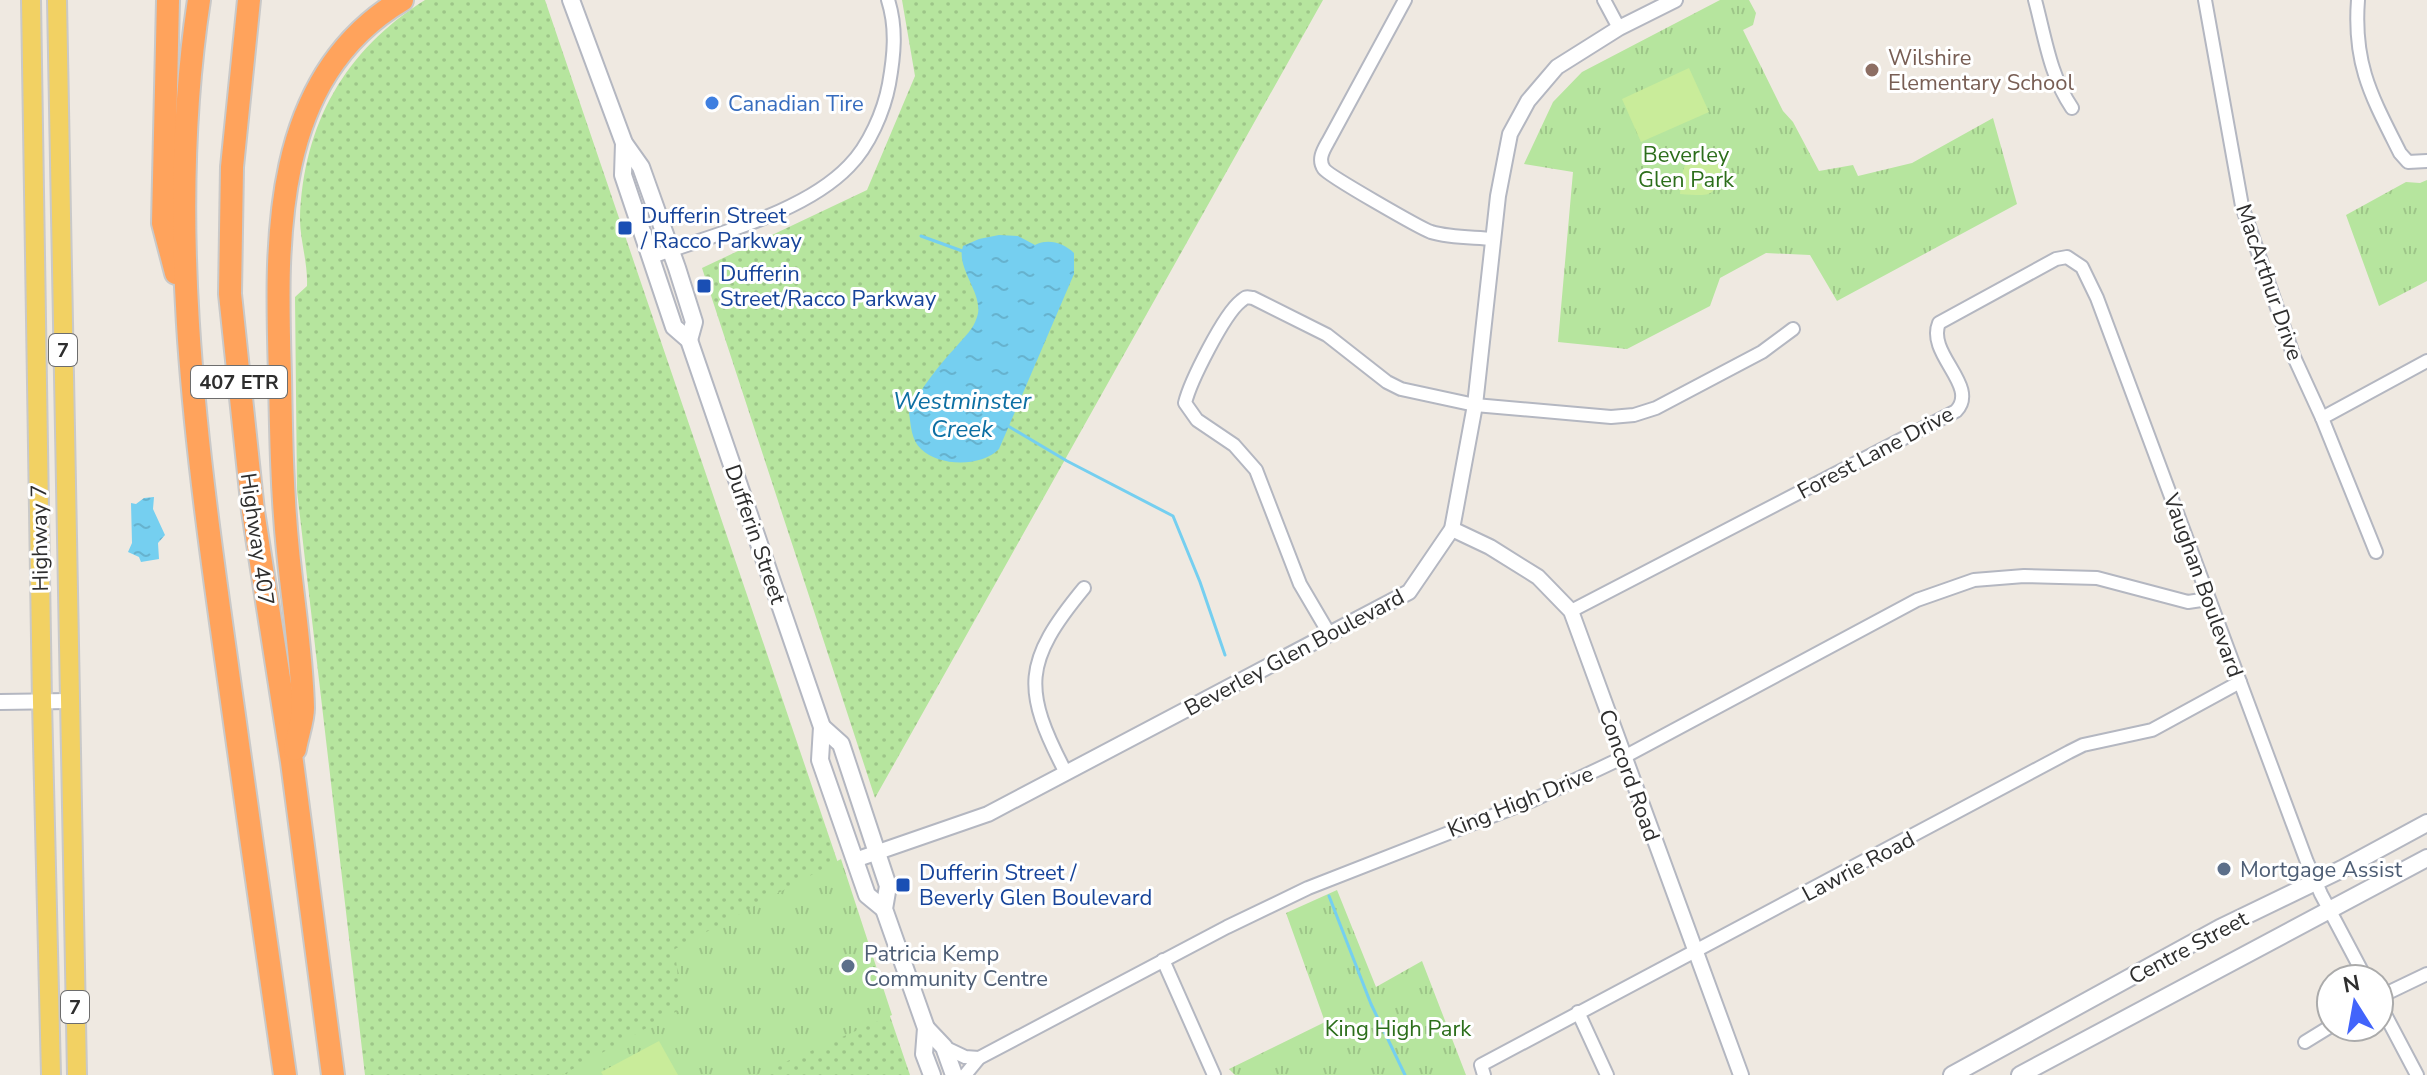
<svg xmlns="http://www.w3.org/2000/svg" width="2427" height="1075" viewBox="0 0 2427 1075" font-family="'Nunito Sans',sans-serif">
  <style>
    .grass { fill: url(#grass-dots) }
    .park { fill: url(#park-tufts) }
    .pitch { fill: #c9ec9a }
    .water { fill: url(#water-ripples) }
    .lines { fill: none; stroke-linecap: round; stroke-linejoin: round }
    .stream { stroke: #75cff0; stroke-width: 3 }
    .minor-casing { stroke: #b4b7c1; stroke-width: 16 }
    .tertiary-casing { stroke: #b4b7c1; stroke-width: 18 }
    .secondary-casing { stroke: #b4b7c1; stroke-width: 20 }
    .primary-casing { stroke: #c9c9c9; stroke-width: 22 }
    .motorway-casing { stroke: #c9c9c9; stroke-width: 26 }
    .minor { stroke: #fff; stroke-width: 12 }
    .tertiary { stroke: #fff; stroke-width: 14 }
    .secondary { stroke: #fff; stroke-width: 16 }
    .primary { stroke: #f2d163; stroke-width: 18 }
    .motorway { stroke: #ffa35c; stroke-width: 22 }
    .education-dot { fill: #8d6e63; stroke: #fff; stroke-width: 3 }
    .shop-dot { fill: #3f7fe0; stroke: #fff; stroke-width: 3 }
    .transit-dot { fill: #1a4fb4; stroke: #fff; stroke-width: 3 }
    .service-dot { fill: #5c6f8a; stroke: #fff; stroke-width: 3 }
    .labels { text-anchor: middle; stroke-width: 6; stroke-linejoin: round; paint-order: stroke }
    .shield { fill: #fff; stroke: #6d6d6d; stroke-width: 2 }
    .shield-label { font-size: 20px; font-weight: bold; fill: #2e2e2e }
    .education-label { font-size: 22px; fill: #785e54; stroke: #fff; text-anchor: start }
    .shop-label { font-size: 22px; fill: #366cbe; stroke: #fff; text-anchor: start }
    .park-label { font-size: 22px; fill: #2c6e1b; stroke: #fff }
    .transit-label { font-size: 22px; fill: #164399; stroke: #fff; text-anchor: start }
    .street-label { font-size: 22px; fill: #2e2e2e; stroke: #fff }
    .service-label { font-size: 22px; fill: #4e5e75; stroke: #fff; text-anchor: start }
    .water-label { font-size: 24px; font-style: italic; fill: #0d6fa3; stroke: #fff }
  </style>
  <defs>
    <pattern id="grass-dots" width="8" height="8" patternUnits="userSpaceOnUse" patternTransform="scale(2)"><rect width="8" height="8" fill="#b6e59e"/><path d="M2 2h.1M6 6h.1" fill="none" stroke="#9dc588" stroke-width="1.8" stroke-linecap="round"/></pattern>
    <pattern id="park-tufts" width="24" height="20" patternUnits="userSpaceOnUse" patternTransform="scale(2)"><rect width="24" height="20" fill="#b6e59e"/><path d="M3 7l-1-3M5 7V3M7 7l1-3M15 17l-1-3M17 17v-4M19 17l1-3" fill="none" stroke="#9dc588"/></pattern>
    <pattern id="water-ripples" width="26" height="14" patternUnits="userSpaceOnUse" patternTransform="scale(2)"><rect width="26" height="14" fill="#75cff0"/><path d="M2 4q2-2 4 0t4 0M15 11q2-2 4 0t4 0" fill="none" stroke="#66b2ce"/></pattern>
  </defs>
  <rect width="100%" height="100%" fill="#efe9e1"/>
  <g class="grass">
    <path d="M425 0H545L910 1075H365L297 491 295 297 307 286C308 263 300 240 300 219 303 124 345 50 425 0Z"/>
    <polygon points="902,0 1323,0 875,798 702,268 867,190 915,76"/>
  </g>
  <g class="park">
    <polygon points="1720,0 1749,0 1756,13 1753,25 1743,30 1783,111 1793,122 1819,171 1853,165 1858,176 1912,163 1993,118 2017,204 1837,301 1810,255 1766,253 1720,278 1710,306 1627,349 1558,342 1573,172 1524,164 1553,102 1582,72"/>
    <polygon points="2427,180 2427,281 2379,306 2346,215 2406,182 2420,183"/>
    <polygon points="841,859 892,1015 756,1075 562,1075 681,1009 675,949"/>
    <polygon points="1337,890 1376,987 1422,961 1466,1075 1235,1075 1229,1069 1325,1022 1286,913"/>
  </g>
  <g class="pitch">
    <polygon points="1689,68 1709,112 1641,142 1622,99"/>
    <path d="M1697 157 1714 158 1721 166C1716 199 1711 196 1680 194 1682 180 1680 160 1697 157Z"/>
    <polygon points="659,1041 678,1075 603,1075 601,1072"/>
  </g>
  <g class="water">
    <path d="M999 235 1018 236 1035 245C1048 238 1064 243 1074 253V274L999 449C981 467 940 467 921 449 911 440 911 425 909 413 920 389 938 366 956 347 965 336 973 330 977 317 985 295 955 268 963 246L979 239Z"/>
    <polygon points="154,497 153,509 165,535 158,543 159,559 141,562 139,557 128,552 132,543 131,503 136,504 144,498"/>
  </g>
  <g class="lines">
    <g class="stream">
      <polyline points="921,236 965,252"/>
      <polyline points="1007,422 1008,426 1067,461 1173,516 1200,582 1225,655"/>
      <polyline points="1329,896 1371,1004 1405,1075"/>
    </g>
    <defs>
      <g id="minor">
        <path d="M1405 0 1329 140C1324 149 1317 159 1324 169 1329 176 1420 228 1431 232 1451 238 1473 237 1493 239"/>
        <polyline points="1604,0 1619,28"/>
        <path d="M2035 0C2045 37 2050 76 2072 108"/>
        <polyline points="2205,0 2242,206 2294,357 2322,418 2376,552"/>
        <path d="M2358 0C2353 65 2372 97 2400 153L2408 162 2427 161"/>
        <path d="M652 257C714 234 803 214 849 166 869 146 884 111 889 84 894 56 897 28 888 0"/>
        <polyline points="2322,418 2427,361"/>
        <path d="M1571 611 1956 411C1980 386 1926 354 1939 323L2056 259 2067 257 2082 267 2097 298 2307 862 2321 894 2366 979"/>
        <path d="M1330 635 1300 584 1256 470 1234 445 1197 420 1185 403C1190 382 1224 314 1241 301 1247 296 1246 297 1253 298L1327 335 1387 382 1401 389 1475 405 1611 417 1634 415 1656 408 1762 352 1793 329"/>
        <path d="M1066 773C1022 689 1023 662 1084 588"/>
        <polyline points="1163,960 1214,1075"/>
        <polyline points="2379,997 2427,974"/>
        <polyline points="2379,1003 2417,1075"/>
        <polyline points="1578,1012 1607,1075"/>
        <polyline points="2305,1042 2331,1026"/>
        <polyline points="944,1047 965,1057 979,1058"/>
        <polyline points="965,1075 979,1058 1227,927 1308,888 1533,800 1624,757 1917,600 1974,580 2024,576 2097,578 2188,602 2208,599"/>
        <polyline points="1484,1075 1481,1065 2069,752 2083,745 2152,730 2240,682"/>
      </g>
      <g id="tertiary">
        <polyline points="1452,529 1490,547 1538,577 1571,611 1741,1075"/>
        <polyline points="0,702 69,701"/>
        <polyline points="855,860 988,814 1409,592 1452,529 1475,405 1498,196 1510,134 1528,101 1557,67 1619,28 1675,0"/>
      </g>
      <g id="secondary">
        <polyline points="571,0 624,143 641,167 677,268 694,322 689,340"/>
        <polyline points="624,143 623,175 674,327 689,340 822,727 820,760 867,895 884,909"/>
        <polyline points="822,727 841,744 883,871 888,886 884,909 926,1028 924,1054 932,1075"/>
        <polyline points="926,1028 944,1047 954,1075"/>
        <polyline points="1952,1075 2220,928 2342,869 2427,823"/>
        <polyline points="2020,1075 2427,858"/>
      </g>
      <g id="primary">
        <polyline points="31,0 42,702 51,1075"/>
        <polyline points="57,0 77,1075"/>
      </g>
      <g id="motorway">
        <polyline points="168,0 163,223 176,273"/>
        <path d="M199 0C166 215 194 430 224 644 244 788 264 931 285 1075"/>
        <polyline points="249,0 232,167 230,294 253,511 292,762 333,1075"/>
        <path d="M295 749C297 736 303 721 303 708 302 656 293 603 288 551 282 493 281 434 280 376 276 242 270 78 402 0"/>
      </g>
    </defs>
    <use href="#minor" class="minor-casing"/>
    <use href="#tertiary" class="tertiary-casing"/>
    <use href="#secondary" class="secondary-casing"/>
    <use href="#primary" class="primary-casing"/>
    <use href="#motorway" class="motorway-casing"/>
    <use href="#minor" class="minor"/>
    <use href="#tertiary" class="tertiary"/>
    <use href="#secondary" class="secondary"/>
    <use href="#primary" class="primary"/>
    <use href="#motorway" class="motorway"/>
  </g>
  <circle class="education-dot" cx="1872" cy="70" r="8"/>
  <circle class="shop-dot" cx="712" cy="103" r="8"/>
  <g class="transit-dot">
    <rect x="617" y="220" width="16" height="16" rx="4"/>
    <rect x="696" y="278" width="16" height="16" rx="4"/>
    <rect x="895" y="877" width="16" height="16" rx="4"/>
  </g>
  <g class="service-dot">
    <circle cx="2224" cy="869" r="8"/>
    <circle cx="848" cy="966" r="8"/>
  </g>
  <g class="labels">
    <g class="shield">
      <rect x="49" y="334" width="28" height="32" rx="6"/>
      <rect x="191" y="366" width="96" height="32" rx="6"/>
      <rect x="61" y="991" width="28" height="32" rx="6"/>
    </g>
    <g class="shield-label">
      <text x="63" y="357">7</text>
      <text x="239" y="389">407 ETR</text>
      <text x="75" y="1014">7</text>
    </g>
    <g class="education-label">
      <text x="1888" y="65">Wilshire<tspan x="1888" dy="25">Elementary School</tspan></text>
    </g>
    <g class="shop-label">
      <text x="728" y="111">Canadian Tire</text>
    </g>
    <g class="park-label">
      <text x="1686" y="162">Beverley<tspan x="1686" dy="25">Glen Park</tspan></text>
      <text x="1398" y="1036">King High Park</text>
    </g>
    <g class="transit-label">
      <text x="641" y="223">Dufferin Street<tspan x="641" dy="25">/ Racco Parkway</tspan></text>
      <text x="720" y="281">Dufferin<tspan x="720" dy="25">Street/Racco Parkway</tspan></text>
      <text x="919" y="880">Dufferin Street /<tspan x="919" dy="25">Beverly Glen Boulevard</tspan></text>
    </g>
    <g class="street-label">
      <text transform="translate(2270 282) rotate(71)" y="8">MacArthur Drive</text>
      <text transform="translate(1875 452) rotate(-28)" y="8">Forest Lane Drive</text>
      <text transform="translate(756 534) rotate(71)" y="8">Dufferin Street</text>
      <text transform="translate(39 538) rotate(-91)" y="8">Highway 7</text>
      <text transform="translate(258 539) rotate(82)" y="8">Highway 407</text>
      <text transform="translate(2204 585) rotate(70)" y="8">Vaughan Boulevard</text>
      <text transform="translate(1294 652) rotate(-28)" y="8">Beverley Glen Boulevard</text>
      <text transform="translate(1630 775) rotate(70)" y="8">Concord Road</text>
      <text transform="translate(1520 801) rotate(-22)" y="8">King High Drive</text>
      <text transform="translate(1858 866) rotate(-28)" y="8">Lawrie Road</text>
      <text transform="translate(2188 947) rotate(-28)" y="8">Centre Street</text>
    </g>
    <g class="service-label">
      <text x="2240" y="877">Mortgage Assist</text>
      <text x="864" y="961">Patricia Kemp<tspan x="864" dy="25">Community Centre</tspan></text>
    </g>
    <g class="water-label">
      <text x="962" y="409">Westminster<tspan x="962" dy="28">Creek</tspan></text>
    </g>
  </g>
  <g transform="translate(2355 1003) rotate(349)"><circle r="38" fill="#ffffff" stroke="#ababab" stroke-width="2"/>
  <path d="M0-6L14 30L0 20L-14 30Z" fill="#4264fb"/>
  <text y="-12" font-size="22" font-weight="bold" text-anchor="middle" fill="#2e2e2e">N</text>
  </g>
</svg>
